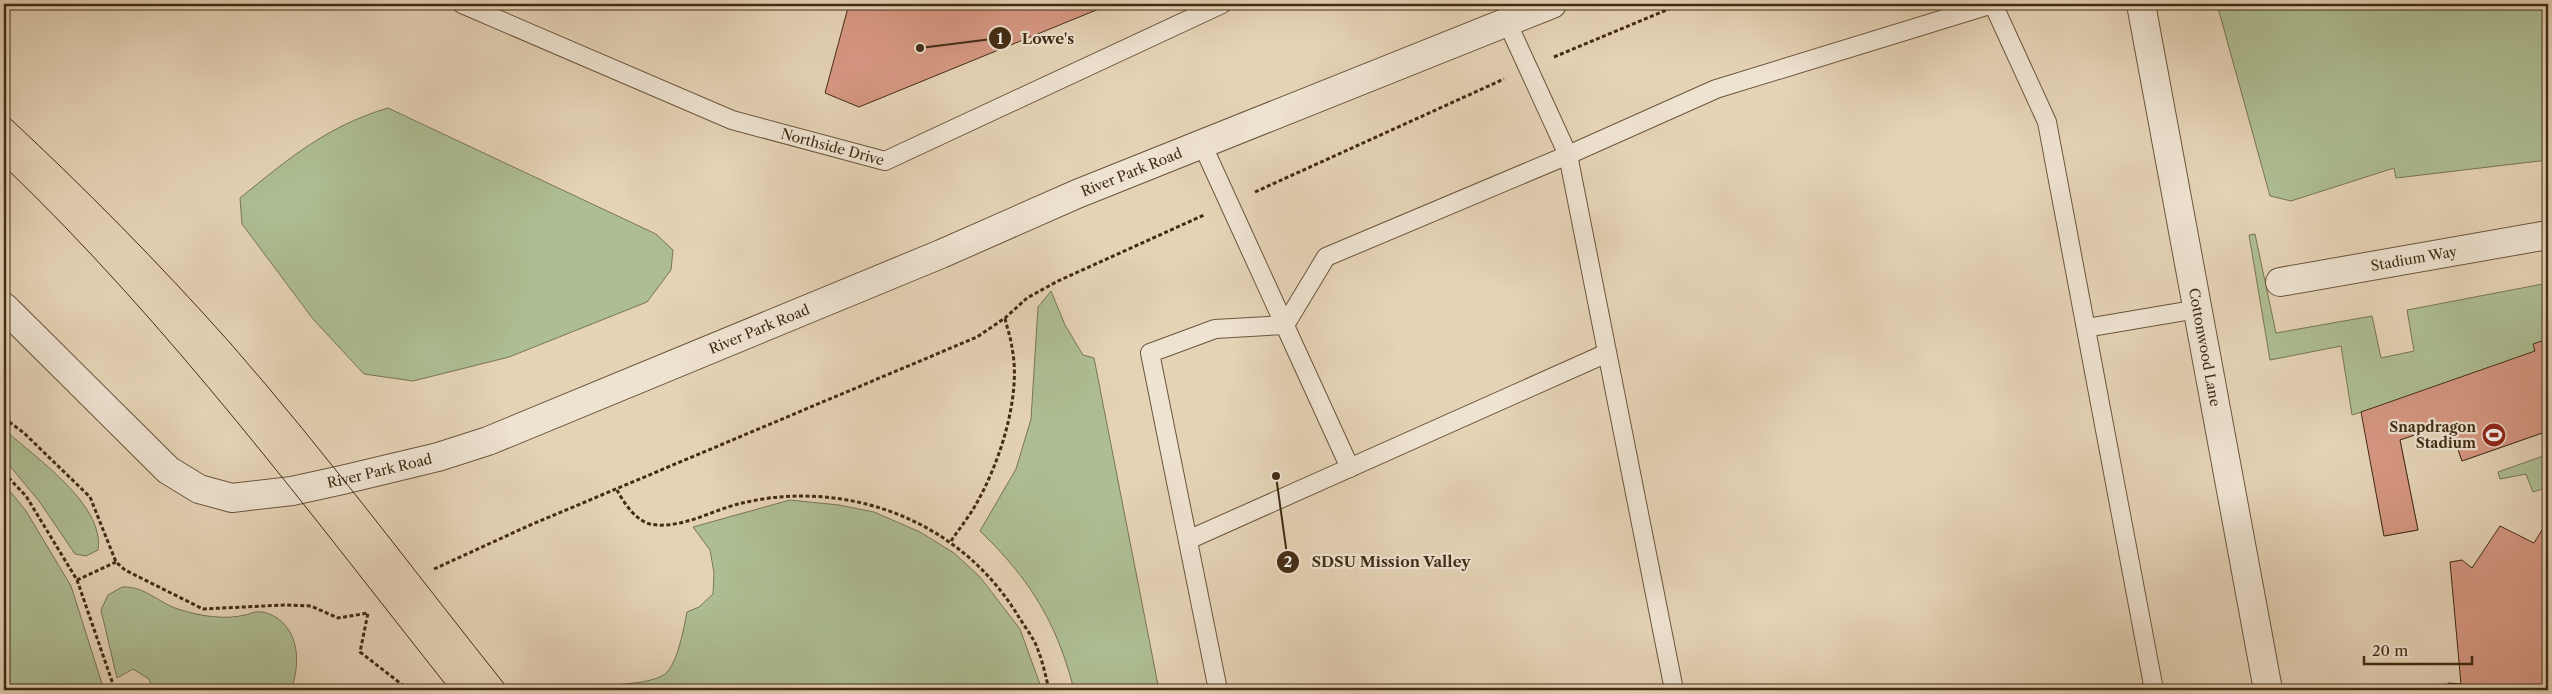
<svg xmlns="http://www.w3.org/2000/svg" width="2552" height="694" viewBox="0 0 2552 694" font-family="'Libre Caslon Text',serif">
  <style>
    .green { fill: #aebe93; stroke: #787554 }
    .building { fill: #d69782; stroke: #422c15 }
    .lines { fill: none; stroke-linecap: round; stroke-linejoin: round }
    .service-casing { stroke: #6b563d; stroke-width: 20 }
    .minor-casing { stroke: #6b563d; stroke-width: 30 }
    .tertiary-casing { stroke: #6b563d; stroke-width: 30 }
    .path { stroke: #422c15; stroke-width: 3; stroke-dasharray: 4 2.5; stroke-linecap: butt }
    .service { stroke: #eee2d0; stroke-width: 18 }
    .minor { stroke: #eee2d0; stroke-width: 28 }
    .tertiary { stroke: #eee2d0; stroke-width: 28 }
    .tram { stroke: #422c15; stroke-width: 1 }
    .labels { text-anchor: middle; stroke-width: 4.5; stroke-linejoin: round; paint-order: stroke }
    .street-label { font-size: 14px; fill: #422c15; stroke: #eee2d0 }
    .poi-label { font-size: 14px; font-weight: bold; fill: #422c15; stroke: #eee2d0; text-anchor: end }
    .leader { fill: none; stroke: #422c15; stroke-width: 2 }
    .callout-dot { fill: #422c15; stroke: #eee2d0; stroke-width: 2 }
    .mark-label { font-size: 15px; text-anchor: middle; font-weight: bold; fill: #fff }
    .callout-label { font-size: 15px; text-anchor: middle; font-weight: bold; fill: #422c15; stroke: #eee2d0; stroke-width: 4.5; stroke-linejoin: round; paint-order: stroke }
  </style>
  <rect width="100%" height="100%" fill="#e5d3b6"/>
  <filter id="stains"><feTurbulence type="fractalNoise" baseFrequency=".004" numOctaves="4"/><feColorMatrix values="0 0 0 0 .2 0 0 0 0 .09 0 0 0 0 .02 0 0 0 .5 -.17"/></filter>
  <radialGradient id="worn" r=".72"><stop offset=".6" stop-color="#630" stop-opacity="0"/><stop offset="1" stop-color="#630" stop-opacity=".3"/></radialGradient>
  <g class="green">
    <polygon points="2217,4 2548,4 2548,160 2396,178 2394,168 2291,201 2270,196"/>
    <path d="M388 108 656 234 673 250 671 270 647 302 509 357 413 381 364 374 313 319 242 224 240 198C288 159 327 126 388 108Z"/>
    <polygon points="2255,234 2276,333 2372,316 2381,358 2414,351 2407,310 2548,283 2548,431 2462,461 2449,423 2400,440 2418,530 2384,536 2362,412 2352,415 2341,346 2270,360 2249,235"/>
    <path d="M1051 291 1065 325 1083 355 1094 358 1159 690H1074C1057 623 1030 579 980 531L1016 469 1031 419 1038 307Z"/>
    <path d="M4 429C34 457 105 504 98 550L86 556 75 554 39 501 4 459Z"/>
    <polygon points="2546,455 2548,456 2548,485 2546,488 2533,492 2526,474 2500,479 2498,472"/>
    <polygon points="4,484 26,511 71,586 104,690 4,690"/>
    <path d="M790 500 839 505 874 512 920 532 954 553 980 577 1020 629 1042 690H612L615 685C631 683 647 683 662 676 677 669 684 627 687 612L699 607 713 594 714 573 710 550 693 527Z"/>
    <path d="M122 587C146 586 159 604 181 610 200 616 225 620 245 615 248 615 252 612 256 612 263 611 271 614 277 618 300 634 300 665 291 690H153L149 679 133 669 117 678 101 610 108 595Z"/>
  </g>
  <g class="building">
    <polygon points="849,4 1111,4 859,107 825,93"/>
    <polygon points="2548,339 2548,431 2462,461 2449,423 2400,440 2418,530 2384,536 2361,412 2535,351 2533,344"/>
    <polygon points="2548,520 2548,690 2448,690 2448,683 2461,684 2450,562 2462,560 2472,568 2500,526 2534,543"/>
  </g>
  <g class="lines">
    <defs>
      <g id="service">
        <path id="s1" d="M462 4 732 120 885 161 1222 4"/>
        <polyline points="1507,22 1568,155 1674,690"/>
        <polyline points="1202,144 1350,468"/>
        <polyline points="2086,328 2198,309"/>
        <polyline points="1188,540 1607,353"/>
        <polyline points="1218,690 1150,353 1215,329 1285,325 1326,257 1568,155 1716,89 1993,4 2047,122 2154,690"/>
      </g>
      <g id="minor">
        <path id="s2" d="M2280 282 2548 235"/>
      </g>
      <g id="tertiary">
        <path id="s3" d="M2141 4 2268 690"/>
        <path id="s4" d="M4 307 168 470 199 489 232 498 292 491 342 480 438 457 488 441 941 254 1077 194 1552 4"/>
      </g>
    </defs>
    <use href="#service" class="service-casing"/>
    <use href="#minor" class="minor-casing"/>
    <use href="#tertiary" class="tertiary-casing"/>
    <g class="path">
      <polyline points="1554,57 1681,4"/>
      <polyline points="1255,192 1504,79"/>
      <polyline points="4,418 24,433 90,497 116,562 125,570 203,609 284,605 311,606 338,618 368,613 360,652 409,690"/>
      <polyline points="4,473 26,496 77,580 115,690"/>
      <path d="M617 490C624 503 635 520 650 524 679 530 711 511 738 504 751 501 766 498 779 497 875 489 966 532 1017 614 1024 626 1034 638 1038 650 1043 663 1046 677 1049 690"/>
      <path d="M951 541C959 529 968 518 975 506 999 465 1022 396 1012 348 1011 338 1007 328 1005 318"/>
      <polyline points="434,569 528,526 977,337 1005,318 1027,298 1058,281 1204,215"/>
      <polyline points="77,580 116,562"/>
    </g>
    <use href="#service" class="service"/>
    <use href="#minor" class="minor"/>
    <use href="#tertiary" class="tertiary"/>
    <g class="tram">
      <path d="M4 113C83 186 159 263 231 344 328 455 417 575 509 690"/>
      <path d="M4 166C170 325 308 511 450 690"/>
    </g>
  </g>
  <defs>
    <symbol id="stadium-disc" viewBox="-11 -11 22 22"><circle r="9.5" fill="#8f2418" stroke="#eee2d0"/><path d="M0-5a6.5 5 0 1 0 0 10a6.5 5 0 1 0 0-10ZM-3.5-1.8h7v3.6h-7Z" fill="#fff"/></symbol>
  </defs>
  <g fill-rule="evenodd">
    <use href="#stadium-disc" x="2480" y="421" width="28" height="28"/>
  </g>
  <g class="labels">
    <g class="street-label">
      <text dy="5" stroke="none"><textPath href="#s1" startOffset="398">Northside Drive</textPath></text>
      <text dy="5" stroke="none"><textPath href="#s4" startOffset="1262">River Park Road</textPath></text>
      <text dy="5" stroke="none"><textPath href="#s2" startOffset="136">Stadium Way</textPath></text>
      <text dy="5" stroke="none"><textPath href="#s4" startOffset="858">River Park Road</textPath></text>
      <text dy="5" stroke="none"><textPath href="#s3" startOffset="349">Cottonwood Lane</textPath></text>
      <text dy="5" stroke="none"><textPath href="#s4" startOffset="452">River Park Road</textPath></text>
    </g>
    <g class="poi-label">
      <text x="2476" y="432">Snapdragon<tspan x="2476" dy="16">Stadium</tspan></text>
    </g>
  </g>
  <path class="leader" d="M920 48L1000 38M1276 476L1288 562"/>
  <g class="callout-dot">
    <circle cx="920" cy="48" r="5"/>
    <circle cx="1276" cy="476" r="5"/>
    <circle cx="1000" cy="38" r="12"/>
    <circle cx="1288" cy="562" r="12"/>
  </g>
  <g class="mark-label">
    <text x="1000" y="44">1</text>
    <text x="1288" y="567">2</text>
  </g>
  <g class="callout-label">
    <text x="1048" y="44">Lowe's</text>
    <text x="1391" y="567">SDSU Mission Valley</text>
  </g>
  <rect width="2552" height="694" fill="none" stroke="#e5d3b6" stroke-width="20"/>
  <rect x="5" y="5" width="2542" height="684" fill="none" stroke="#422c15" stroke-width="2.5"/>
  <rect x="10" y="10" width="2532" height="674" fill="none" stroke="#422c15"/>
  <path d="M2364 656v8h108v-8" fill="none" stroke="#422c15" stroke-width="2.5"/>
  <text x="2372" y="656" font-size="15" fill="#422c15" stroke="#eee2d0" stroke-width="4" paint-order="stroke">20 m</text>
  <rect width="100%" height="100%" filter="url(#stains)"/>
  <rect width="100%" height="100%" fill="url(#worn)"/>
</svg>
